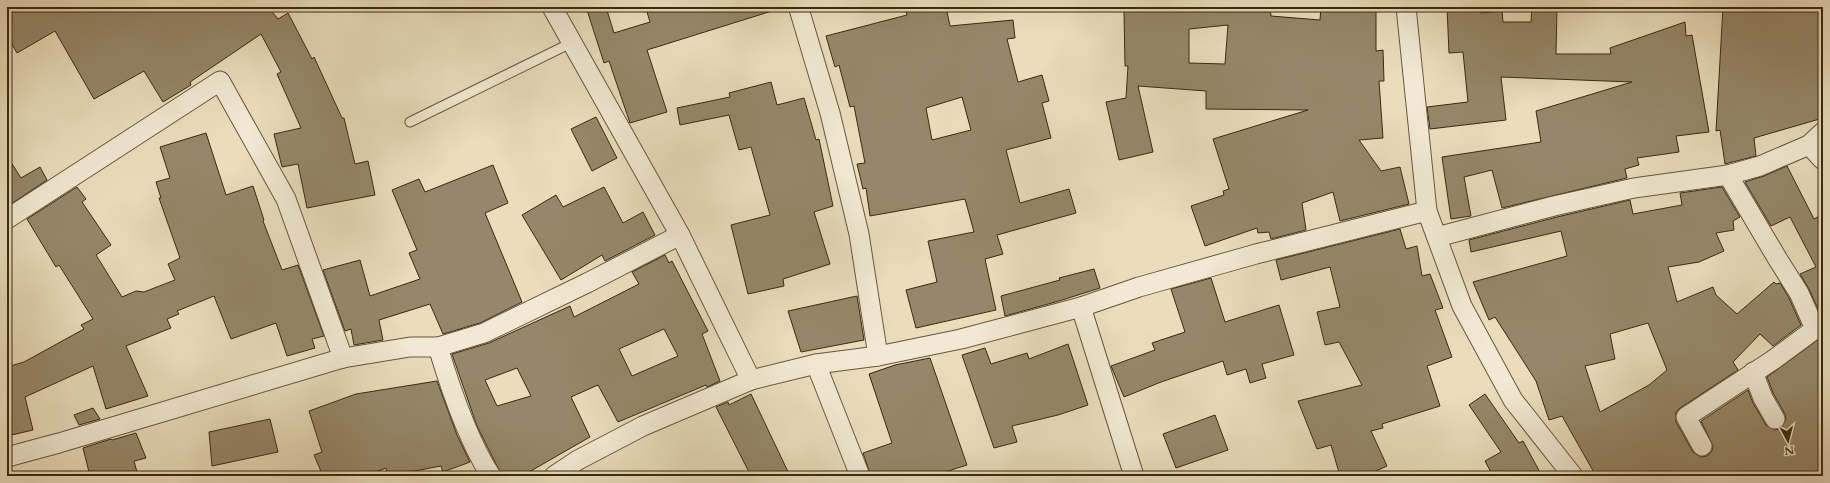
<svg xmlns="http://www.w3.org/2000/svg" width="1830" height="483" viewBox="0 0 1830 483" font-family="Cardo,serif">
  <style>
    .building { fill: #96876a; stroke: #3a2911; fill-rule: evenodd }
    .lines { fill: none; stroke-linecap: round; stroke-linejoin: round }
    .service-casing { stroke: #66563c; stroke-width: 11 }
    .minor-casing { stroke: #66563c; stroke-width: 21 }
    .service { stroke: #f1e9d3; stroke-width: 9 }
    .minor { stroke: #f1e9d3; stroke-width: 19 }
  </style>
  <rect width="100%" height="100%" fill="#eaddbc"/>
  <filter id="stains"><feTurbulence type="fractalNoise" baseFrequency=".005" numOctaves="4"/><feColorMatrix values="0 0 0 0 .2 0 0 0 0 .09 0 0 0 0 .02 0 0 0 .5 -.17"/></filter>
  <radialGradient id="worn" r=".72"><stop offset=".6" stop-color="#630" stop-opacity="0"/><stop offset="1" stop-color="#630" stop-opacity=".3"/></radialGradient>
  <g class="building">
    <polygon points="7,7 268,7 278,19 288,13 312,59 314,57 342,118 344,118 355,164 368,161 375,195 307,208 298,164 282,167 274,134 301,128 277,74 281,72 261,34 190,82 191,85 163,102 144,71 94,99 55,31 17,53 7,36"/>
    <polygon points="586,7 606,7 614,33 650,22 647,12 661,7 772,7 772,11 647,50 667,112 630,123 609,61 604,63"/>
    <path d="M905 7H946L950 26 1013 20 1015 38 1007 39 1018 82 1042 75 1049 101 1042 103 1051 138 1006 150 1020 203 1069 189 1076 213 997 235 1003 254 985 259 996 310 916 328 906 290 937 282 928 241 974 232 965 199 870 216 866 188 863 189 857 164 865 163 854 106 850 107 839 65 835 67 826 36 907 15ZM962 97 971 130 932 140 926 108Z"/>
    <path d="M1171 7H1270L1271 16 1320 20 1321 7H1376V51L1383 50 1384 81H1379L1383 138 1359 140 1381 171 1400 167 1409 204 1340 221 1333 192 1302 203 1306 230 1271 239 1269 232 1258 233 1257 228 1205 246 1191 206 1224 195 1223 191 1229 189 1213 139 1308 110 1206 109V91L1138 86 1153 152 1119 160 1106 102 1126 98 1128 66H1125L1124 11ZM1228 25 1225 64 1189 63V29Z"/>
    <polygon points="1447,7 1480,7 1481,13 1502,11 1503,22 1531,22 1532,7 1557,7 1556,54 1611,54 1610,48 1685,22 1686,36 1692,35 1709,132 1676,136 1679,152 1637,158 1639,165 1625,169 1627,178 1502,208 1492,170 1464,177 1471,216 1451,219 1442,157 1541,142 1536,111 1632,82 1501,77 1506,120 1430,129 1427,107 1468,102 1463,52 1449,53"/>
    <polygon points="1723,7 1823,7 1823,118 1754,138 1756,156 1725,164 1720,130 1716,131"/>
    <polygon points="771,82 777,105 804,98 816,140 819,139 833,206 814,212 830,264 783,279 784,286 748,294 731,225 770,215 751,147 739,150 729,115 680,125 677,108 730,97 729,93"/>
    <polygon points="596,117 617,158 592,171 571,129"/>
    <polygon points="206,133 226,195 253,186 264,220 263,221 282,270 298,265 324,336 312,339 315,348 287,356 276,323 231,339 214,296 177,311 179,314 167,319 171,328 126,346 148,396 106,409 93,366 25,397 33,430 7,436 7,367 24,362 84,329 81,325 93,319 59,265 56,267 27,219 77,187 86,199 82,202 111,245 96,255 122,297 136,291 144,292 175,280 168,264 180,258 159,198 161,198 156,182 170,178 160,147"/>
    <polygon points="7,156 21,178 40,167 47,180 11,204 7,195"/>
    <polygon points="493,165 508,203 485,213 522,302 480,323 443,334 430,304 379,320 383,340 354,345 351,329 345,331 323,270 360,260 370,296 420,279 409,253 417,250 392,190 419,179 425,192"/>
    <polygon points="1787,166 1814,219 1823,214 1823,320 1809,289 1800,274 1816,267 1790,217 1771,226 1745,182 1764,176"/>
    <polygon points="604,187 623,223 643,212 655,235 605,261 602,255 561,280 522,215 556,195 563,207"/>
    <path d="M1722 187 1740 217 1733 221 1734 230 1716 233 1724 251 1699 262 1668 267 1677 302 1713 287 1716 295 1737 314 1774 282 1776 284 1780 283 1789 298 1801 325 1773 346 1760 334 1733 362 1738 370 1680 408 1676 412V422L1693 452 1701 457 1707 456 1712 451 1713 446 1701 421 1748 390 1753 403 1766 425 1775 430 1781 428 1786 419 1785 414 1773 393 1767 377 1823 336V476H1596L1562 416 1549 420 1536 381 1495 317 1489 320 1473 282 1567 256 1561 231 1471 252 1469 240 1557 217 1630 200 1633 214 1682 205 1680 193ZM1648 323 1667 370 1649 385 1600 412 1585 366 1615 359 1610 334Z"/>
    <polygon points="1400,229 1406,249 1417,246 1422,276 1430,274 1443,308 1435,310 1452,357 1427,366 1440,406 1382,424 1383,428 1371,431 1387,466 1365,476 1340,476 1331,445 1317,449 1298,401 1362,385 1339,342 1325,345 1317,312 1340,307 1330,267 1281,280 1276,260"/>
    <path d="M665 255 669 263 672 261 708 331 702 334 720 381 707 387 706 385 618 422 598 385 571 397 590 437 522 476H502L477 426 452 354 489 343 570 306 574 317 639 284 632 272ZM664 329 678 356 632 376 619 349ZM517 368 531 396 497 406 485 380Z"/>
    <polygon points="1094,269 1100,288 1059,301 1005,316 1001,296 1060,280 1059,278"/>
    <polygon points="1211,278 1225,322 1279,305 1294,355 1262,364 1266,378 1250,383 1246,369 1227,375 1223,361 1161,382 1124,397 1111,366 1155,350 1152,343 1185,332 1171,289"/>
    <polygon points="857,296 864,340 801,352 788,311"/>
    <polygon points="1068,344 1088,405 1058,415 1012,426 1017,442 994,448 962,355 985,348 991,364 1027,353 1029,359"/>
    <polygon points="930,358 967,465 932,476 871,476 863,453 892,443 869,374 895,365"/>
    <polygon points="437,381 457,435 470,462 443,472 441,466 388,476 386,468 365,476 323,476 314,455 322,452 309,411 356,394"/>
    <polygon points="751,394 790,476 751,476 716,407 728,402 729,405"/>
    <polygon points="1485,394 1519,443 1523,441 1542,476 1493,476 1485,461 1501,452 1469,405"/>
    <polygon points="93,408 100,419 79,425 74,415"/>
    <polygon points="1215,415 1228,450 1176,468 1163,434"/>
    <polygon points="270,419 278,452 212,466 209,432"/>
    <polygon points="136,433 146,458 134,461 138,476 90,476 83,448 111,439 112,440"/>
  </g>
  <g class="lines">
    <defs>
      <polyline id="service" points="410,122 571,43"/>
      <g id="minor">
        <polyline points="552,7 680,235 751,380"/>
        <polyline points="1406,7 1427,211 1462,306 1513,400 1573,476"/>
        <polyline points="799,9 830,113 859,234 878,356"/>
        <polyline points="1809,145 1823,160"/>
        <polyline points="7,219 220,81 286,199 343,358"/>
        <polyline points="1437,237 1554,206 1634,188 1728,175 1760,166 1809,145 1823,132"/>
        <polyline points="1081,307 1134,476"/>
        <path d="M438 347C450 387 468 441 491 476"/>
        <polyline points="816,364 860,476"/>
        <polyline points="1753,372 1763,398 1775,419"/>
        <polyline points="1702,446 1686,417 1773,360 1815,329 1799,293 1777,258 1728,175"/>
        <polyline points="7,457 59,443 343,358 410,347 438,347 484,333 587,283 680,235"/>
        <polyline points="554,476 578,460 643,426 751,380 816,364 878,356 961,339 1081,307 1139,287 1256,254 1427,211"/>
      </g>
    </defs>
    <use href="#service" class="service-casing"/>
    <use href="#minor" class="minor-casing"/>
    <use href="#service" class="service"/>
    <use href="#minor" class="minor"/>
  </g>
  <rect width="1830" height="483" fill="none" stroke="#eaddbc" stroke-width="24"/>
  <rect x="8" y="8" width="1814" height="467" fill="none" stroke="#3a2911" stroke-width="2"/>
  <rect x="12" y="12" width="1806" height="459" fill="none" stroke="#3a2911"/>
  <g transform="translate(1788 441) rotate(173)" stroke="#f1e9d3" stroke-width="3" paint-order="stroke">
  <path d="M0-3L7 15L0 10L-7 15Z" fill="#3a2911"/>
  <text y="-6" font-size="11" font-weight="bold" text-anchor="middle" fill="#3a2911">N</text>
  </g>
  <rect width="100%" height="100%" filter="url(#stains)"/>
  <rect width="100%" height="100%" fill="url(#worn)"/>
</svg>
